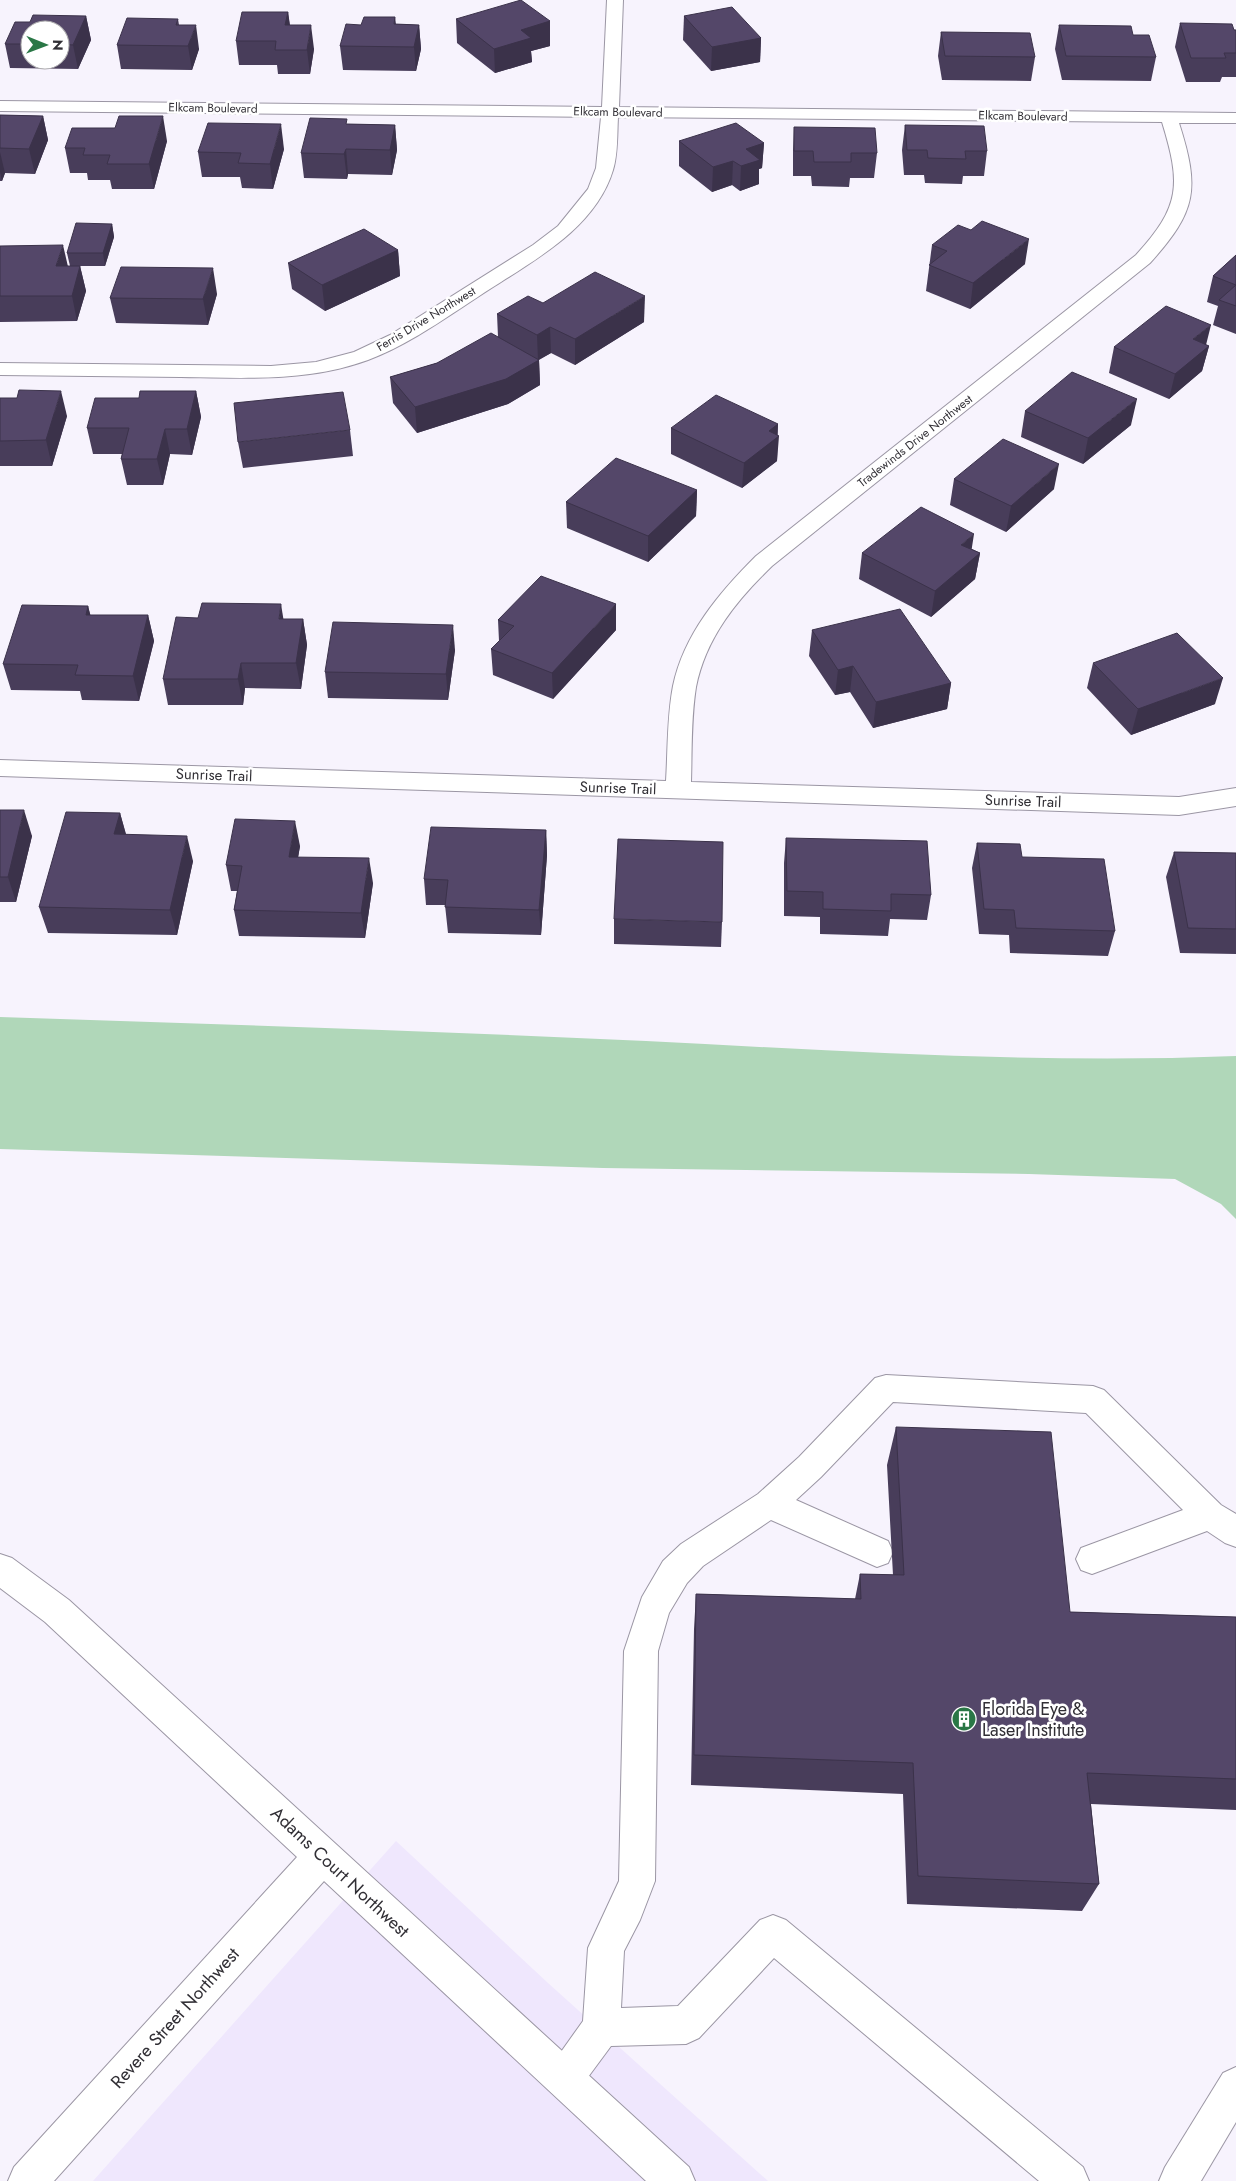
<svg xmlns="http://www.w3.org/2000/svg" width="1236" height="2181" viewBox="0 0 1236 2181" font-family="Jost,sans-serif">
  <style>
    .built { fill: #efe7fd }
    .water { fill: #b0d7b9 }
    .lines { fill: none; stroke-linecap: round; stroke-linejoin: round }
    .service-casing { stroke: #9b96a4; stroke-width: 2 }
    .minor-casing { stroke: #9b96a4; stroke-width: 2 }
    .service { fill: #fff; fill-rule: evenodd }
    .minor { fill: #fff; fill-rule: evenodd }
    .wall { fill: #483d5a; fill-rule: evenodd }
    .shaded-wall { fill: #3b324a }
    .building { fill: #544769; stroke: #3b324a }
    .labels { text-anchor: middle; stroke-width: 5; stroke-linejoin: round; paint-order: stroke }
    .far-street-label { font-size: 12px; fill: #312f35; stroke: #fff }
    .street-label { font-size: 15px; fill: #312f35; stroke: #fff }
    .near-poi-label { font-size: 18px; fill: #312f35; stroke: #fff; text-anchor: start }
    .near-street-label { font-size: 18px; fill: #312f35; stroke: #fff }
  </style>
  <rect width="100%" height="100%" fill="#f7f3fd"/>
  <polygon class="built" points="396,1841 548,1983 768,2181 93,2181"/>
  <path class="water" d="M0 1017C215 1024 431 1031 646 1041 842 1051 1039 1064 1236 1056V1219L1221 1204 1175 1179 1029 1174 603 1168 0 1149Z"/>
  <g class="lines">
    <defs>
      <g id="service">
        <polygon points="886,1375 1093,1386 1104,1390 1221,1505 1236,1514 1236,1547 1225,1543 1207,1531 1092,1574 1081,1570 1076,1559 1081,1548 1183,1510 1086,1413 893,1402 821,1477 796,1500 888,1541 893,1552 888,1563 877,1567 771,1520 703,1566 687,1583 669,1613 658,1651 655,1881 640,1920 624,1951 621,2008 678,2006 760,1920 773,1915 786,1920 1083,2167 1089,2181 1039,2181 774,1958 699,2038 686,2044 611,2046 577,2092 564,2098 551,2092 545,2079 551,2066 583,2021 588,1948 619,1881 624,1651 642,1597 663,1561 681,1544 758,1494 799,1457 875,1378"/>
        <polygon points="1236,2067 1236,2122 1201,2181 1159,2181 1165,2167 1223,2073"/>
      </g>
      <g id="minor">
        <path d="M607 0H623L619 107 1236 113V123H1179C1200 189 1197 211 1150 263L772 566C737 600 706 637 696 687 691 718 692 750 691 782L1179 797 1236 788V806L1179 815 0 776V760L666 781C668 749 667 717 673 686 684 634 719 593 756 556L1136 255C1181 206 1181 184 1162 122L618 117C617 134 618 154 613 170 597 223 545 254 501 282 459 308 414 343 368 360 308 382 244 378 181 377 121 376 60 376 0 375V363L271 366 316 362 354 352 390 335 533 245 558 226 588 189 596 168 601 117 0 111V101L602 107Z"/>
        <polygon points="0,1554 12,1558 69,1600 689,2167 695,2181 646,2181 324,1881 54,2181 8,2181 14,2167 297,1857 45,1622 0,1588"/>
      </g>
    </defs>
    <use href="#service" class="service-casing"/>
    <use href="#minor" class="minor-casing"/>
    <use href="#service" class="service"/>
    <use href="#minor" class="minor"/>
  </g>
  <g class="wall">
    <polygon points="288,12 290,25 314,49 310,74 278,74 277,65 239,65 236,41"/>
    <path d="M86 16 91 40 78 69 10 68 5 44 30 22ZM30 30H60V60H30Z"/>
    <polygon points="684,16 761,38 760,62 711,71 683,40"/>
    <polygon points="395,17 396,24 419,25 421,49 416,71 343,70 340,46 361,25"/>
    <polygon points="178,19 179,25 199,49 192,70 121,69 117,45"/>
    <polygon points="456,19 550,21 550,46 531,51 532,62 495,73 457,43"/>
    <polygon points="1180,23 1236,30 1236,77 1222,77 1220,82 1186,82 1175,47"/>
    <polygon points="1059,25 1156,57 1151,81 1062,80 1055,49"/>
    <polygon points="941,32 1035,57 1031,81 942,80 938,56"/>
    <polygon points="0,115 43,116 48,140 35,174 5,173 2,181 0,181"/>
    <polygon points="347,124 395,125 397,150 392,175 348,174 347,179 304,178 301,153"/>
    <polygon points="905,125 987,151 984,176 963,176 962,184 925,183 924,175 904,175 902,150"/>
    <polygon points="794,127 877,153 874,178 850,178 849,187 812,186 811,176 793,176 793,151"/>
    <polygon points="167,141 154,189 112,189 110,180 88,180 87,173 70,173 65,148"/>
    <polygon points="679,141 764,143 762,168 759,169 759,184 740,191 732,185 712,192 679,166"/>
    <polygon points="284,149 273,189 242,188 240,177 202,177 198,152"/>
    <polygon points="112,224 114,237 105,266 70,266 67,253"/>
    <polygon points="932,245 1025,264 970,309 926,291"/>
    <polygon points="0,246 68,266 80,266 86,291 77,321 0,322"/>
    <polygon points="398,250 400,276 325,311 292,289 288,263"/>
    <polygon points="1236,255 1236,334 1213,325 1218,306 1207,302 1213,276"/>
    <polygon points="217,294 208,325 116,323 110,298"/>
    <polygon points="543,303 644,322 575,365 551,353 539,360 540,385 508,404 417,433 393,403 390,377 437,363 498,337 497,314"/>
    <polygon points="1206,345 1209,346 1202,371 1169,399 1109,373 1114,347"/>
    <polygon points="196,391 201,417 192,455 170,454 163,485 127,485 121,459 122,454 93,454 87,428 139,398"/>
    <polygon points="0,398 67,416 52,466 0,466"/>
    <polygon points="1025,411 1131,425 1083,464 1021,437"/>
    <polygon points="778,424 777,461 742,488 671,454 671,428"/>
    <polygon points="350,430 353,456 243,468 238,442"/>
    <polygon points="954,479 1054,489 1006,532 950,505"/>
    <polygon points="697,490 696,516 648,562 567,528 566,502"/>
    <polygon points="972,549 980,553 975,579 931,617 859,579 862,553"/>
    <polygon points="88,606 90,615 148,615 154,641 139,701 82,700 80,691 11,690 3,664"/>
    <polygon points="283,619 303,619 307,645 301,689 245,688 243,705 168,705 163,679"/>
    <polygon points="498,620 616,630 553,699 493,675 491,649 499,641"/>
    <polygon points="812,630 951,683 947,709 873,728 850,692 835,695 809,656"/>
    <polygon points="455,650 448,700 328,698 325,672"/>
    <polygon points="1093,663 1215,704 1131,735 1087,688"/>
    <polygon points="0,810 32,836 16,902 0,902"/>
    <polygon points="120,813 126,834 193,861 177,935 48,933 39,907"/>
    <polygon points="546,830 547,855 541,935 448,933 445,905 426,905 424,879"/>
    <polygon points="786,838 931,895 927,920 890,919 888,936 820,934 820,917 784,916 784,863"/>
    <polygon points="977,843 1022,857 1115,931 1108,956 1010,953 1009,935 979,934 972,868"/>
    <polygon points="300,846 298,857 373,883 365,938 239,936 234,910 237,891 231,891 226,865"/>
    <polygon points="1174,852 1236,853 1236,954 1180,953 1166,877"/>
    <polygon points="614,919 722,922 721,947 614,944"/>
    <polygon points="896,1427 1070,1612 1236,1617 1236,1810 1091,1804 1099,1884 1082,1911 907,1904 903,1794 691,1785 694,1629 696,1594 855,1599 860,1574 893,1575 887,1465"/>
  </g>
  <g class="shaded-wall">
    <polygon points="288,12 291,36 285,25"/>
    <polygon points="86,16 91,40 78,69 73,45"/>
    <polygon points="550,21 550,46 531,51 532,62 495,73 494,49 521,30"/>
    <polygon points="196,25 199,49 192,70 188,46"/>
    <polygon points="311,25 314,49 310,74 307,50"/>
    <polygon points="419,25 421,49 416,71 414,47"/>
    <polygon points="761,38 760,62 711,71 712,47"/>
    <polygon points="43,116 48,140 35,174 29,149"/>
    <polygon points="163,116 167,141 154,189 149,164"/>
    <polygon points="281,124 284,149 273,189 270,164"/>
    <polygon points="395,125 397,150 392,175 390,150"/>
    <polygon points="764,143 762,168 759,169 759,184 740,191 741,166 746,149"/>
    <polygon points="346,149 348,174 347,179 344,154"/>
    <polygon points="0,152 5,173 2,181 0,172"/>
    <polygon points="733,161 732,185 712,192 713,167"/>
    <polygon points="112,224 114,237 105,266 103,253"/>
    <polygon points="1029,239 1025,264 970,309 973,283"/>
    <polygon points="63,245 69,271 56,266"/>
    <polygon points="398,250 400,276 325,311 322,285"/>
    <polygon points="80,266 86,291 77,321 72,296"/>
    <polygon points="213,268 217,294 208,325 203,299"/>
    <polygon points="645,296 644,322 575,365 575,339"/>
    <polygon points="1211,325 1205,349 1209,346 1202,371 1169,399 1175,374 1193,339"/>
    <polygon points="550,327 551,353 538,360 537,335"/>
    <polygon points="539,360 540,385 508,404 417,433 415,407"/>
    <polygon points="61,391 67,416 52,466 46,440"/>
    <polygon points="196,391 201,417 192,455 187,429"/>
    <polygon points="1137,399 1131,425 1083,464 1088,438"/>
    <polygon points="778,424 777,437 779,436 777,461 742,488 744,463 769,431"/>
    <polygon points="165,429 170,454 163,485 157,459"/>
    <polygon points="1059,464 1054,489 1006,532 1011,506"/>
    <polygon points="697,490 696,516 648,562 648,536"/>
    <polygon points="974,534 970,560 961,545"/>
    <polygon points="980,553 975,579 931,617 935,591"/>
    <polygon points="281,604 285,629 279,619"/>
    <polygon points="616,604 616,630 553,699 552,673"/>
    <polygon points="88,606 95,632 86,615"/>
    <polygon points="148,615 154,641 139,701 133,676"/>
    <polygon points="303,619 307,645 301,689 296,663"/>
    <polygon points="453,625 455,650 448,700 446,674"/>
    <polygon points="241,663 245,688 243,705 238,679"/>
    <polygon points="853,666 850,692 835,695 838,670"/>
    <polygon points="1223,678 1215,704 1131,735 1138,709"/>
    <polygon points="951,683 947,709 873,728 876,702"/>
    <polygon points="24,810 32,836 16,902 8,877"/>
    <polygon points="120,813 127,839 114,834"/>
    <polygon points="295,821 300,846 294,882 289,857"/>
    <polygon points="546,830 547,855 541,935 539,910"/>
    <polygon points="187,836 193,861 177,935 170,910"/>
    <polygon points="369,858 373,883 365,938 361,913"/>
  </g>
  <g class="building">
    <polygon points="521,0 550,21 521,30 531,38 494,49 456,19"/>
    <polygon points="732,7 761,38 712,47 684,16"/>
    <polygon points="242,12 288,12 285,25 311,25 307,50 275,50 276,41 236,41"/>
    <polygon points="33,15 86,16 73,45 60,44 60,30 30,30 30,44 5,44 15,22 30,22"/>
    <polygon points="364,17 395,17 394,24 419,25 414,47 340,46 346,24 361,25"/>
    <polygon points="127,18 178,19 176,25 196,25 188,46 117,45"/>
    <polygon points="1180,23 1232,24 1234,30 1236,30 1236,53 1224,53 1226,58 1191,58"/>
    <polygon points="1059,25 1131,26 1133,35 1149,35 1156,57 1066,56"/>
    <polygon points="941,32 1030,33 1035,57 945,56"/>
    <polygon points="0,115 43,116 29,149 0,148"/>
    <polygon points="119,116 163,116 149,164 107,164 110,155 83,155 85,148 65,148 72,128 115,128"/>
    <polygon points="310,118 347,119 346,124 395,125 390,150 346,149 344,154 301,153"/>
    <polygon points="208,123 281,124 270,164 238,163 241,153 198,152"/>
    <polygon points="736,123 764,143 746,149 760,160 741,166 733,161 713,167 679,141"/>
    <polygon points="905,125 984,126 987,151 965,151 966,159 928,158 927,150 907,150"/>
    <polygon points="794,127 875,128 877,153 851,153 851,162 814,162 813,151 794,151"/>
    <polygon points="982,221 1029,239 973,283 929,265 947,251 932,245 958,225 971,230"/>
    <polygon points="76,223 112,224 103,253 67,253"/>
    <polygon points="364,229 398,250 322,285 288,263"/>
    <polygon points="63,245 56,266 80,266 72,296 0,296 0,246"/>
    <polygon points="1236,255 1236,306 1219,300 1236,285 1213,276"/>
    <polygon points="121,267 213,268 203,299 110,298"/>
    <polygon points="595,272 645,296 575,339 550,327 537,335 497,314 528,296 543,303"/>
    <polygon points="1166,306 1211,325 1193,339 1209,346 1175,374 1114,347"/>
    <polygon points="491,333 539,360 506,379 415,407 390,377 437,363"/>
    <polygon points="1072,372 1137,399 1088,438 1025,411"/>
    <polygon points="19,390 61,391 46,440 0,441 0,398 17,398"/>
    <polygon points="140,391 196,391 187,429 165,429 157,459 121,459 129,428 87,428 95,398 139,398"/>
    <polygon points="343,392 350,430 238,442 234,403"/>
    <polygon points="716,395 778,424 769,431 779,436 744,463 671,428"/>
    <polygon points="1003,439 1059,464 1011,506 954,479"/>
    <polygon points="616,458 697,490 648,536 566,502"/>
    <polygon points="921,507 974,534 961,545 980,553 935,591 862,553"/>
    <polygon points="541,576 616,604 552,673 491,649 514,626 498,620"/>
    <polygon points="202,603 281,604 279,619 303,619 296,663 241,663 238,679 163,679 176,617 198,618"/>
    <polygon points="22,605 88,606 86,615 148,615 133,676 75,675 78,665 3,664"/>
    <polygon points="900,609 951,683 876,702 853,666 838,670 812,630"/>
    <polygon points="333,622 453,625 446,674 325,672"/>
    <polygon points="1177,633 1223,678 1138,709 1093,663"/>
    <polygon points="0,810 24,810 8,877 0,877"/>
    <polygon points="66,812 120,813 114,834 187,836 170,910 39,907"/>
    <polygon points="235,819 295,821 289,857 369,858 361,913 234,910 242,866 226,865"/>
    <polygon points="431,827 546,830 539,910 445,907 448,880 424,879"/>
    <polygon points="786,838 927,841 931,895 891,894 891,911 823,909 823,892 787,891"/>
    <polygon points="618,839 723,842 722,922 614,919"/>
    <polygon points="977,843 1020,844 1022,857 1104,859 1115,931 1016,928 1014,910 984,909"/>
    <polygon points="1174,852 1236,853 1236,929 1188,928"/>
    <polygon points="896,1427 1051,1432 1070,1612 1236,1617 1236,1779 1087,1773 1099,1884 918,1876 913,1763 694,1755 696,1594 861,1599 860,1574 904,1575"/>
  </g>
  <defs>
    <symbol id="building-disc" viewBox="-11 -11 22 22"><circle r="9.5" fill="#2a7746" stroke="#fff"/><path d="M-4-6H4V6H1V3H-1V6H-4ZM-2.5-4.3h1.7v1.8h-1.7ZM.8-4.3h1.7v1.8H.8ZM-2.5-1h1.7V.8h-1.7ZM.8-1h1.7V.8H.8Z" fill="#fff"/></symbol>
  </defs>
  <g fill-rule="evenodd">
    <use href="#building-disc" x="950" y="1705" width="28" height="28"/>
  </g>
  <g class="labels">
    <g class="far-street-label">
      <text transform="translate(213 108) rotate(1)" y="4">Elkcam Boulevard</text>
      <text transform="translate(618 112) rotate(1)" y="4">Elkcam Boulevard</text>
      <text transform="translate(1023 116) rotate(1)" y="4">Elkcam Boulevard</text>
      <text transform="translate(426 319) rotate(-31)" y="4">Ferris Drive Northwest</text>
      <text transform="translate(915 441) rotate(-38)" y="4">Tradewinds Drive Northwest</text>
    </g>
    <g class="street-label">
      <text transform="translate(214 775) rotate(2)" y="5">Sunrise Trail</text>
      <text transform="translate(618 788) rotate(2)" y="5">Sunrise Trail</text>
      <text transform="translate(1023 801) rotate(2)" y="5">Sunrise Trail</text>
    </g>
    <g class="near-poi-label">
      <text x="982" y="1715">Florida Eye &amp;<tspan x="982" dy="21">Laser Institute</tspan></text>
    </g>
    <g class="near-street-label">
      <text transform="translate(340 1872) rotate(43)" y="6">Adams Court Northwest</text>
      <text transform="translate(175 2018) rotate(-48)" y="6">Revere Street Northwest</text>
    </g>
  </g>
  <g transform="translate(45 45) rotate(91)"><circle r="24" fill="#ffffff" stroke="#adacae"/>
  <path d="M0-4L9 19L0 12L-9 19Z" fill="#2a7746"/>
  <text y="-8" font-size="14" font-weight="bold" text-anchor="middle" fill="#312f35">N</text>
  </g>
</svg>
